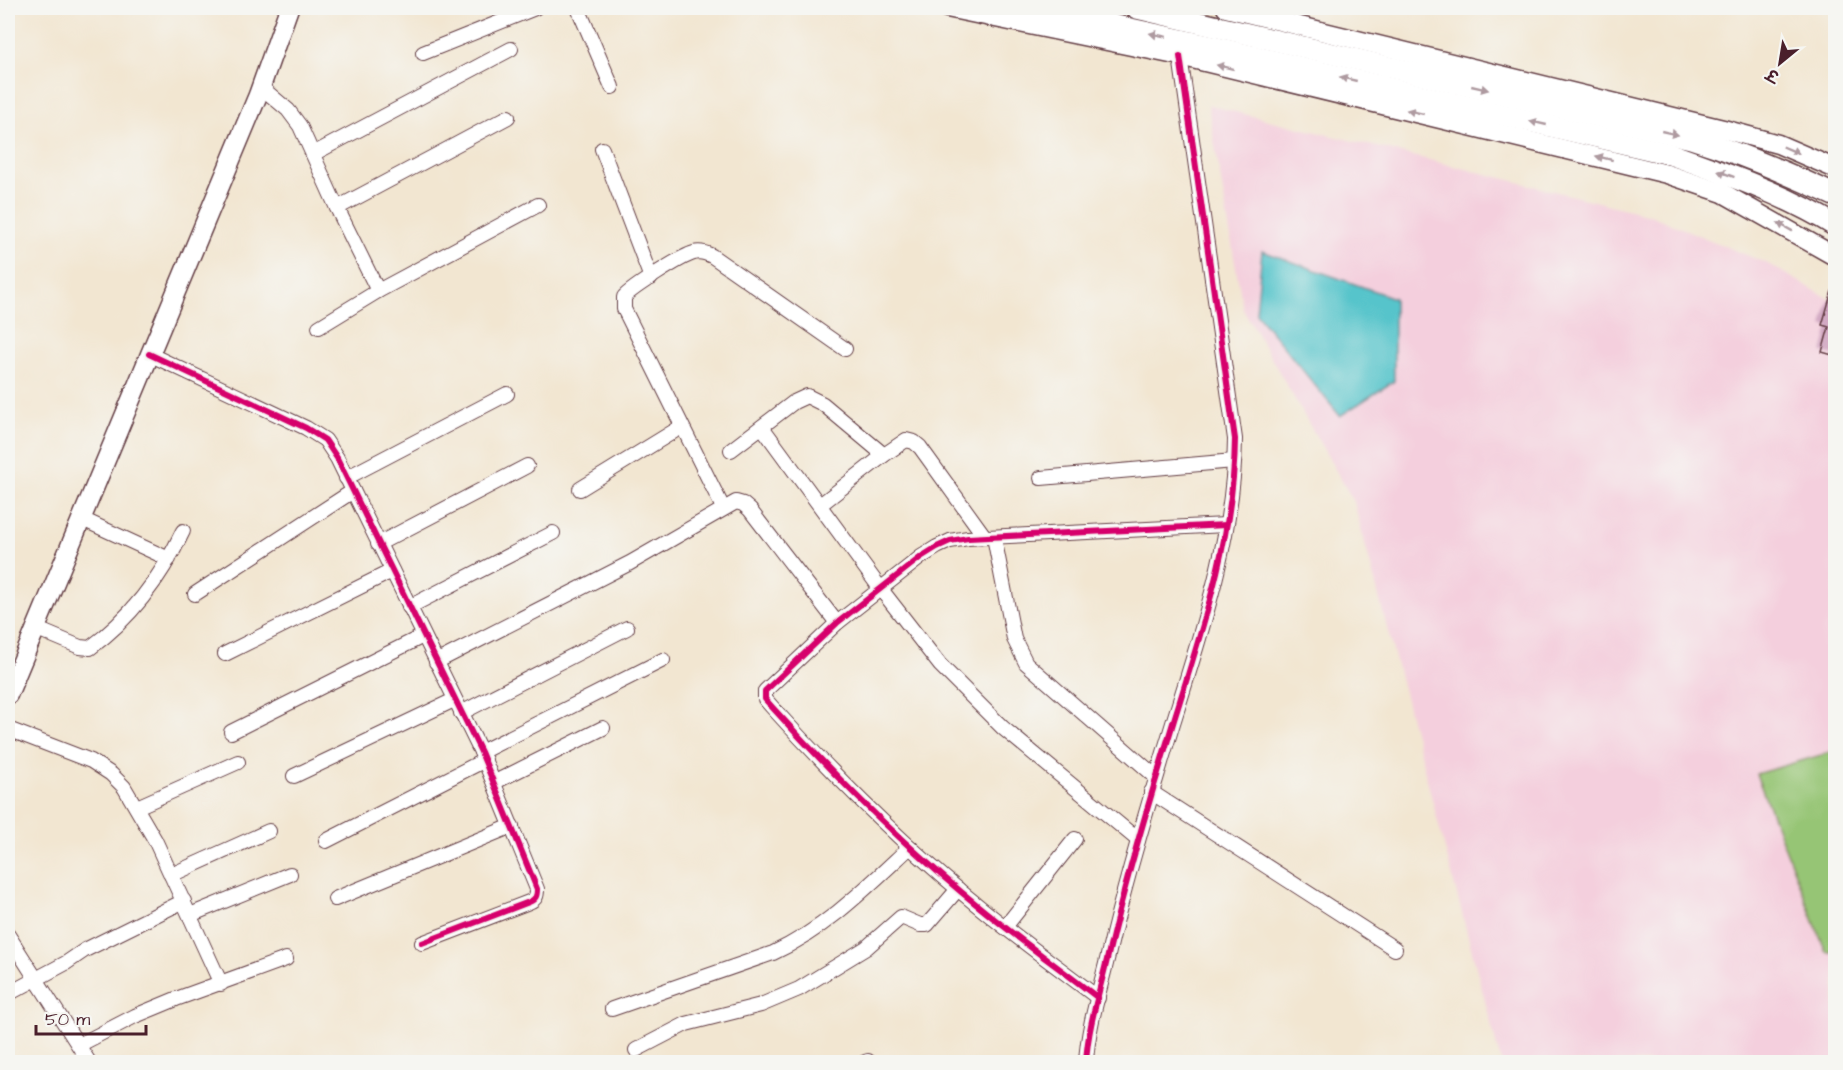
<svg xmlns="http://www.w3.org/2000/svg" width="1843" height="1070" viewBox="0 0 1843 1070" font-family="'Architects Daughter','Playpen Sans Deva',sans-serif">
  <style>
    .built { fill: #f4cfdd }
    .green { fill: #96c574; stroke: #707250; stroke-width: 1.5 }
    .water { fill: #56c4cb; stroke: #50727b; stroke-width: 1.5 }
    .building { fill: #cb99b9 }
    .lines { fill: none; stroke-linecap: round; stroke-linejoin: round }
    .street-casing { stroke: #633d44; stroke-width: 16 }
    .secondary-casing { stroke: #633d44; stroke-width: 21 }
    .primary-casing { stroke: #633d44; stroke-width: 24 }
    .street { stroke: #fff; stroke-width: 14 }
    .secondary { stroke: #fff; stroke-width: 18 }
    .primary { stroke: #fff; stroke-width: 21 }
    .cycleway-casing { stroke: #f6f6f2; stroke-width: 10 }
    .cycleway { stroke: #d6006c; stroke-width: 6 }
    .oneway { fill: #ae9aa0 }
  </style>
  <rect width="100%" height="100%" fill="#f6f6f2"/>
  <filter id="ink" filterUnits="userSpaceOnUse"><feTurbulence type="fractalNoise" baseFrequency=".0167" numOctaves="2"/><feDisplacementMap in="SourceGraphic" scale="12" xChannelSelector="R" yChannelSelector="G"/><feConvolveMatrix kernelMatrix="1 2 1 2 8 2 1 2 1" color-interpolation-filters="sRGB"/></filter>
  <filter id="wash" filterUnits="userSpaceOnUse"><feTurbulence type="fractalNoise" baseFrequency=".008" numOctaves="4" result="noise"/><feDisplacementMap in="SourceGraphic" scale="24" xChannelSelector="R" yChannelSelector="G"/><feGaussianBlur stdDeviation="1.35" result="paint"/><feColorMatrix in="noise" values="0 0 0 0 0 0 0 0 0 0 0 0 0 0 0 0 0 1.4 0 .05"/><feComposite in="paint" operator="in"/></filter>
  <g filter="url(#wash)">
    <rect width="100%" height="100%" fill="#f2e6d1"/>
    <polygon class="built" points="1208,105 1650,215 1768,264 1835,302 1835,1062 1501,1062 1354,502 1243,309"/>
    <polygon class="green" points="1835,751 1836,751 1835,952 1826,952 1756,774"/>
    <polygon class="water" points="1262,251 1394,298 1394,381 1340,416 1256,313"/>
    <g id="blocks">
      <polygon class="building" points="1832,291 1836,291 1836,356 1822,352 1829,327 1822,325"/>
    </g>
  </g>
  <g filter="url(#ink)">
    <use href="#blocks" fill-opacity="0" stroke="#633d44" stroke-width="1.5"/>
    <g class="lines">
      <defs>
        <g id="street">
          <polyline points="578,8 612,87"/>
          <polyline points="423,53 535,8"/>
          <polyline points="261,87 288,110 300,126 337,208 378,291 538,205"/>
          <polyline points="602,149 651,278"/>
          <polyline points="313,154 511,49"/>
          <polyline points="337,208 508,117"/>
          <polyline points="319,327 378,291"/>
          <path d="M149 354 306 428 325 440 337 458 481 752 537 889C537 896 536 899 529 902L422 943"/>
          <polyline points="762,427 880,588 940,665 1003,728 1138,840"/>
          <polyline points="731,450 794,402 807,396 823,404 884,455"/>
          <polyline points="346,478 507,394"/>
          <polyline points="1041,478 1234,461"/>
          <polyline points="580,489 681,427"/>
          <polyline points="820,505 884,455 906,440 914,442 920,447 985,537"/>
          <path d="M723 508 624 309V297C632 288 682 256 694 253 700 251 706 253 712 256L845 349"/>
          <polyline points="80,518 169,559"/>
          <polyline points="994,537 1014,639 1026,663 1156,777"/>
          <polyline points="378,544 527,466"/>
          <polyline points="195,594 353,491"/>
          <polyline points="409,607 553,533"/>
          <path d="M35 628 80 647 90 648C131 618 162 576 183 531"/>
          <polyline points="225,654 392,571"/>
          <polyline points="436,662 630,563 736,502 743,504 750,510 837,623"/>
          <polyline points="461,713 627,628"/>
          <polyline points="8,729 91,761 111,774 124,787 155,840 221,984"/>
          <polyline points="231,732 423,636"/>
          <polyline points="481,752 663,660"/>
          <polyline points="294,776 454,700"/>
          <polyline points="495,782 603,728"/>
          <polyline points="1151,792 1395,949"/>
          <polyline points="137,807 238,762"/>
          <polyline points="326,841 485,760"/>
          <polyline points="171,875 269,831"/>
          <polyline points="335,899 512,826"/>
          <polyline points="190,915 290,874"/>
          <polyline points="1005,927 1075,839"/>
          <polyline points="8,935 89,1062"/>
          <polyline points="8,994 66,963 85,950 184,901"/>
          <path d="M1098 998C1059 968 1020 940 982 909 906 848 837 779 772 707L765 699V691L837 623 921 557 937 547 950 541 968 538 1226 525"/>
          <path d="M612 1009 773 953C827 928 867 887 910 847"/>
          <polyline points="79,1045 135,1016 176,999 286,959"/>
          <polyline points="636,1050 686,1024 761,1005 799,989 866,948 901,917 920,925 927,925 958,889"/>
          <polyline points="865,1062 868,1061"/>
          <path d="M1086 1062C1088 1025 1101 987 1109 951 1127 874 1150 798 1173 723 1202 630 1234 536 1235 439L1180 56"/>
        </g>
        <g id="secondary">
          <polyline points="947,8 1180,56 1667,174 1723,193 1836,257"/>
          <polyline points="1226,8 1723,129 1778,144 1836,169"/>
          <polyline points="8,695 258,95 289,8"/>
        </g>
        <g id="primary">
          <path d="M1033 8 1209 46 1670 154C1727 174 1784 194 1836 226"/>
          <path d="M1137 8 1691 138C1742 154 1788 173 1836 196"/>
        </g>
      </defs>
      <use href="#street" class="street-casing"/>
      <use href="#secondary" class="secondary-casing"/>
      <use href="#primary" class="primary-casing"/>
      <use href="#street" class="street"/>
      <use href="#secondary" class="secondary"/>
      <use href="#primary" class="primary"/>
      <defs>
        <g id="cycleway">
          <path d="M149 354 306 428 325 440 337 458 481 752 537 889C537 896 536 899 529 902L422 943"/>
          <path d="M1098 998C1059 968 1020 940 982 909 906 848 837 779 772 707L765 699V691L837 623 921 557 937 547 950 541 968 538 1226 525"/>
          <path d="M1086 1062C1088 1025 1101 987 1109 951 1127 874 1150 798 1173 723 1202 630 1234 536 1235 439L1180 56"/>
        </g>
      </defs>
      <use href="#cycleway" class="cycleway-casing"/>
      <use href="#cycleway" class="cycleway"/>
    </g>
    <defs><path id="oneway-solid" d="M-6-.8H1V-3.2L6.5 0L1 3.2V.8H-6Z" transform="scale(1.5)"/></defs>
    <g class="oneway">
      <use href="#oneway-solid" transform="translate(1158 35) rotate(-168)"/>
      <use href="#oneway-solid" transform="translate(1225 67) rotate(-167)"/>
      <use href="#oneway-solid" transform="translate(1348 79) rotate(-167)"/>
      <use href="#oneway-solid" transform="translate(1480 88) rotate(13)"/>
      <use href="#oneway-solid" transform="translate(1415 112) rotate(-167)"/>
      <use href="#oneway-solid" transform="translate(1538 123) rotate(-167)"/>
      <use href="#oneway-solid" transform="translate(1670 133) rotate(13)"/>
      <use href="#oneway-solid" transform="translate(1791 150) rotate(23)"/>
      <use href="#oneway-solid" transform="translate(1604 158) rotate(-166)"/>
      <use href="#oneway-solid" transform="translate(1726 174) rotate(-160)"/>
      <use href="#oneway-solid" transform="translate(1785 227) rotate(-151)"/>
    </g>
  </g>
  <rect width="1843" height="1070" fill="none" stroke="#f6f6f2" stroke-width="30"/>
  <g transform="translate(1780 63) rotate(210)" stroke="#f6f6f2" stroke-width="4.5" paint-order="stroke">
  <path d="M0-4.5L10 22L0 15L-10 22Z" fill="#4a1f2b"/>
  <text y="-9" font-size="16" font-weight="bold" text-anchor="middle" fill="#4a1f2b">उ</text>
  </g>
  <path d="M36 1025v9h110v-9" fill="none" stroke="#4a1f2b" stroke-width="3"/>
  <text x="45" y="1025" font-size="18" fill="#4a1f2b" stroke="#f6f6f2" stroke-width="4.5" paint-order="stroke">50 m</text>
</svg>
